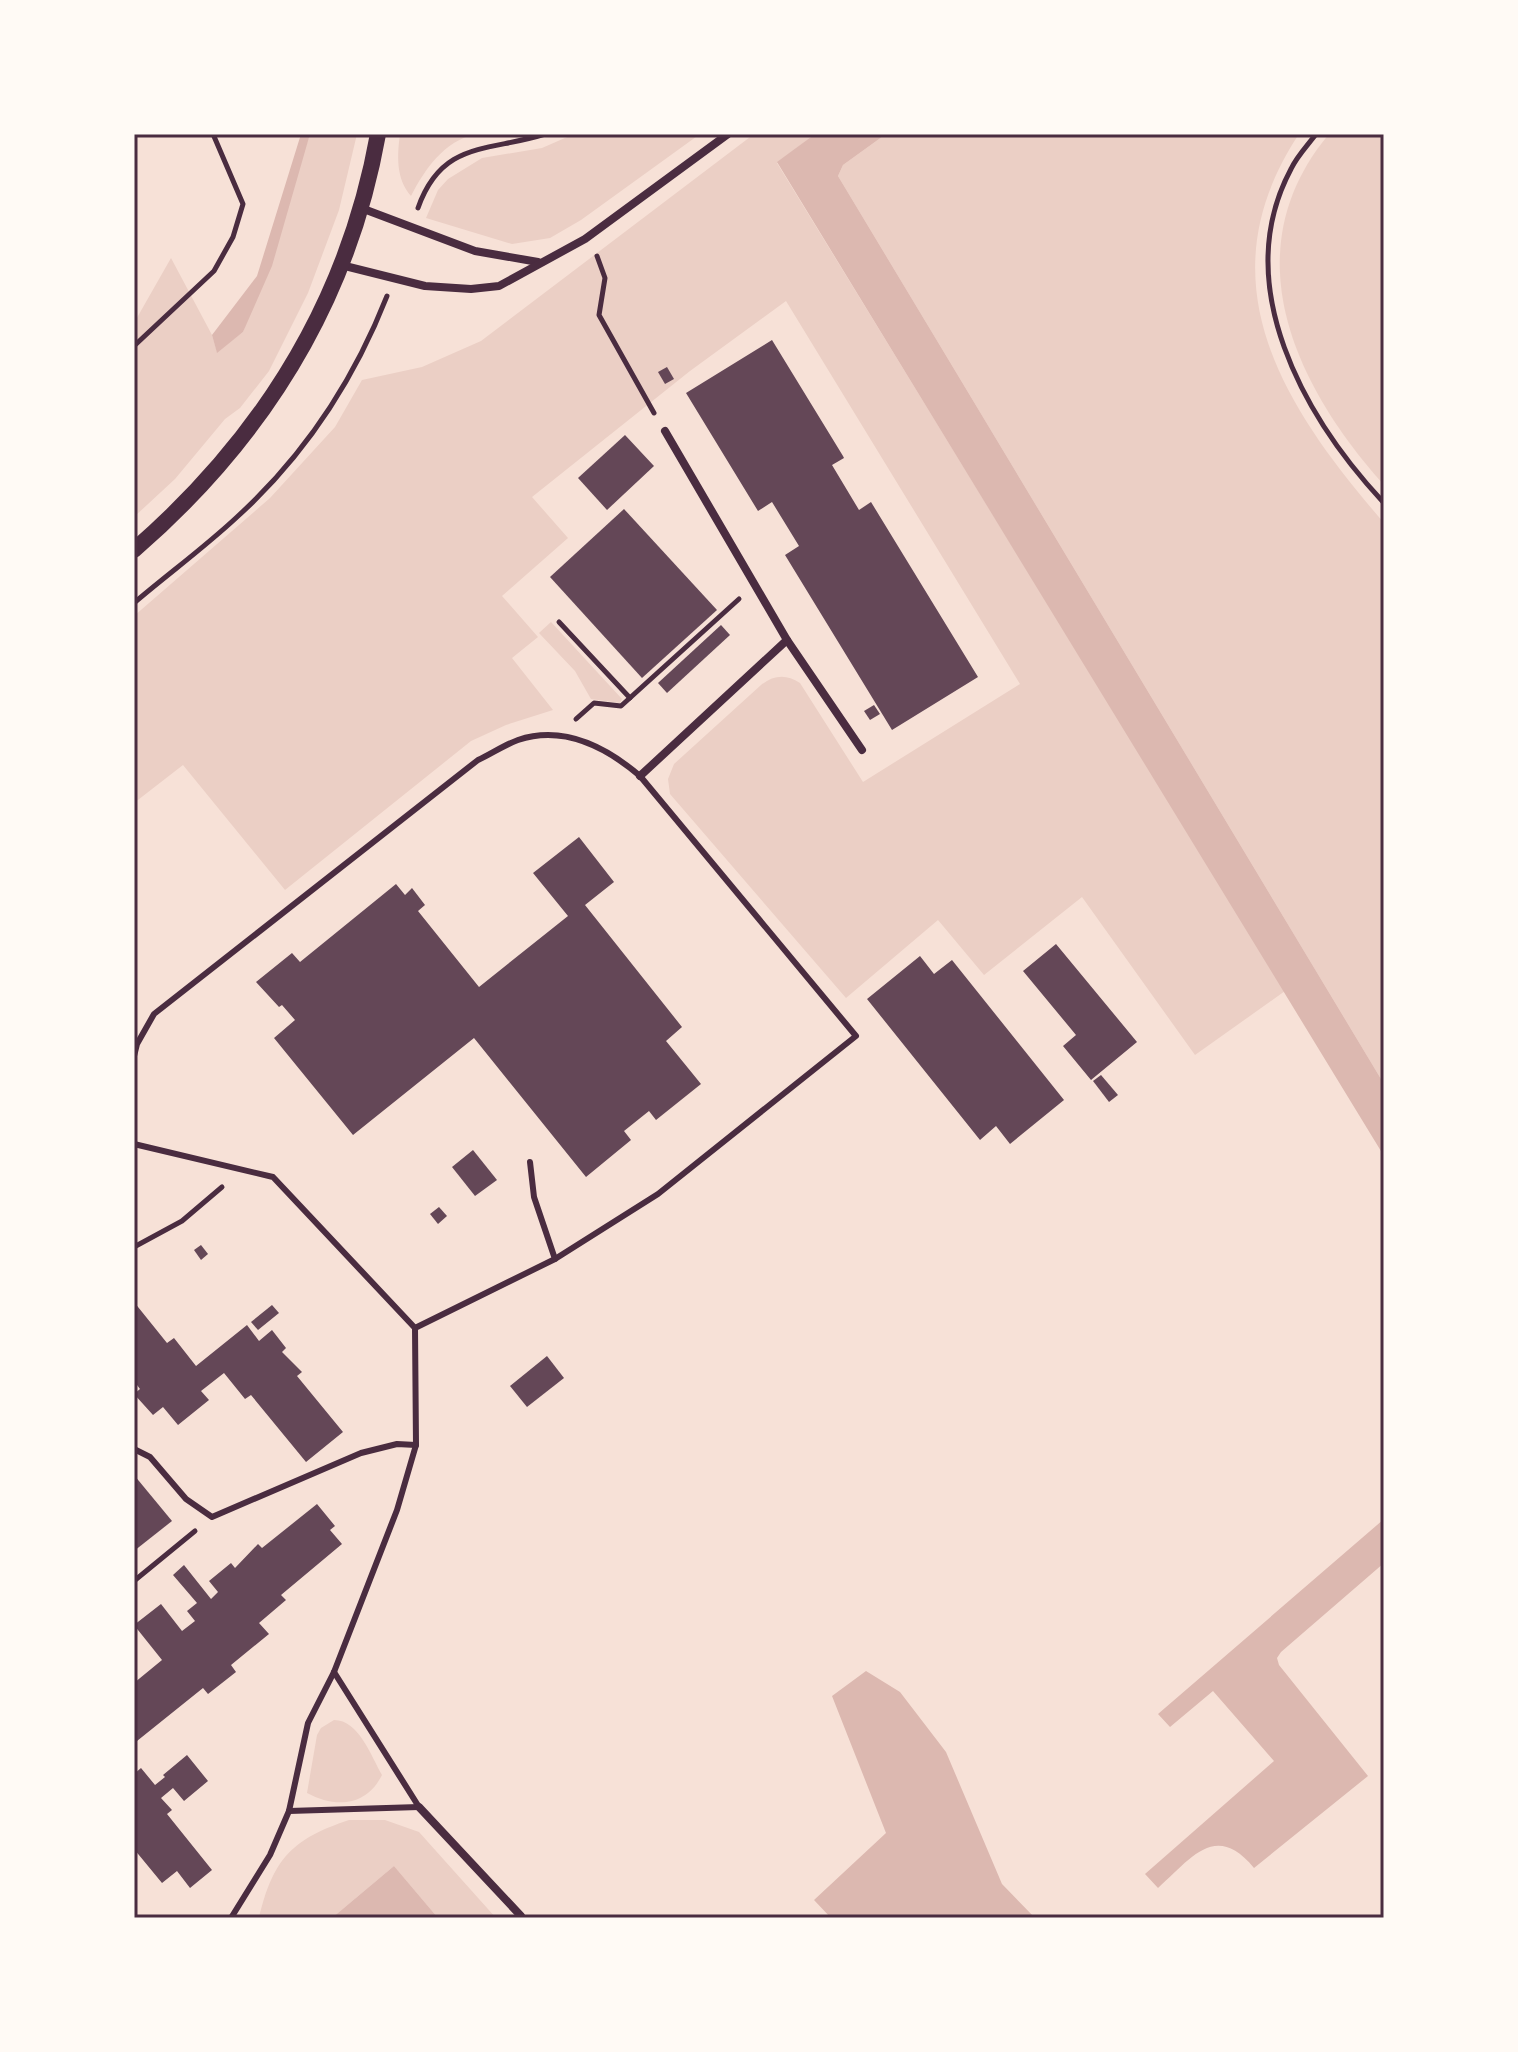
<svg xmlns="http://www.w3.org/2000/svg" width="1518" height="2052" viewBox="0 0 1518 2052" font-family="Quicksand,sans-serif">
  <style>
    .green { fill: #ebcfc5 }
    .water { fill: #dcb8b0 }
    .building { fill: #644757 }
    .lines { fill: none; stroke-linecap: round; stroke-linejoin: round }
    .path { stroke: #4a2c40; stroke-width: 5 }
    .service { stroke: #4a2c40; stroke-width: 6 }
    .minor { stroke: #4a2c40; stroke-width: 8 }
    .secondary { stroke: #4a2c40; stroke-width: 16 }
    .neatline { fill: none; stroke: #4a2c40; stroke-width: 3 }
  </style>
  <rect width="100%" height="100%" fill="#f7e1d7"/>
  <g class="green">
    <polygon points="310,134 357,134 339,210 308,293 269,371 240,408 225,419 175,479 134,517 134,323 171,258 212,335 217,352 243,332"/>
    <path d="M400 134H476C444 141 425 169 411 196 396 179 397 156 400 134Z"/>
    <polygon points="574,134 700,134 581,220 550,238 512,244 426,218 438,190 448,179 482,158 542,148"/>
    <path d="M754 134H815L777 163 1285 991 1195 1055 1082 897 984 975 938 920 846 998 670 794 668 779 674 764 761 685C774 675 786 674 800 683L863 782 1020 684 786 301 690 371 532 497 568 538 502 596 538 637 512 658 553 710 506 725 471 741 285 890 183 765 134 803V616L270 498 335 427 362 380 422 367 481 341Z"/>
    <path d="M886 134H1299C1201 282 1284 407 1384 523V1084L838 176 843 165Z"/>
    <path d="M1329 134H1384V485C1295 386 1231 251 1329 134Z"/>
    <polygon points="551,622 622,699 620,703 591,699 575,671 539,633"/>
    <path d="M334 1720C359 1720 371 1756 382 1775 366 1807 335 1808 307 1793L317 1735 321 1728Z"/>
    <path d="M349 1820H385L419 1832 496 1918H438L394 1866 332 1918H259C273 1859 292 1839 349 1820Z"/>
  </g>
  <g class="water">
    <polygon points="301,134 310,134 272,266 243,332 217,353 212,335 257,276"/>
    <polygon points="815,134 886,134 843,165 838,176 1384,1084 1384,1156 777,162"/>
    <path d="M1384 1519V1563L1281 1652 1277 1658 1279 1665 1368 1776 1254 1868C1215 1821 1191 1859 1158 1888L1145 1874 1274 1761 1213 1691 1170 1727 1158 1714Z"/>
    <polygon points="866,1671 900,1692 946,1752 1002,1884 1035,1918 831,1918 814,1900 886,1833 832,1696"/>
    <polygon points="394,1866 438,1918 332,1918"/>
  </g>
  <g class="building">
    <polygon points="772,340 843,456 844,458 832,465 859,510 871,502 978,677 892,730 785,555 799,546 772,502 758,511 686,393"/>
    <polygon points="667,367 674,379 665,384 658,372"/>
    <polygon points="625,435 654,466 607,510 578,478"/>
    <polygon points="624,509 717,610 642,678 550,577"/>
    <polygon points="721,625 730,635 667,693 658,683"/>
    <polygon points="874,705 880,714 870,720 864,711"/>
    <polygon points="579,837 614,882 585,905 682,1027 666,1041 701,1084 656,1120 649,1111 624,1131 631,1140 586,1177 474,1038 353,1135 274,1038 295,1020 282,1005 279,1007 256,982 292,953 300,962 396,884 405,895 412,888 425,905 418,911 479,987 568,916 533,873"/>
    <polygon points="1056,944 1137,1042 1091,1080 1063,1046 1076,1035 1023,971"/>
    <polygon points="920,956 934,974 952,960 1064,1100 1010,1144 996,1126 980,1140 867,999"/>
    <polygon points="1101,1075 1118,1095 1109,1102 1093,1081"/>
    <polygon points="473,1150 497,1180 475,1196 452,1167"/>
    <polygon points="439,1207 447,1216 438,1224 430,1214"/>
    <polygon points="201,1245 208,1254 201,1260 194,1250"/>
    <polygon points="134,1302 167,1343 174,1338 196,1366 247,1325 259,1341 272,1330 286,1348 282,1352 302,1372 297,1376 343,1432 306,1462 251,1395 245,1399 224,1373 201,1391 209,1400 178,1425 163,1407 153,1415 134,1394 140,1389 134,1381"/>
    <polygon points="272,1305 279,1313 258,1330 251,1322"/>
    <polygon points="547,1356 564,1378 527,1407 510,1386"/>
    <polygon points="134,1475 172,1521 134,1551"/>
    <polygon points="317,1504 335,1526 330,1530 342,1544 281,1595 286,1600 259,1623 269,1634 231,1665 236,1672 208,1694 203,1688 137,1741 134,1737 134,1683 162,1660 134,1625 161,1604 182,1631 195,1621 187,1611 197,1603 173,1575 184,1565 211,1599 218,1592 209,1581 231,1563 235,1568 258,1544 262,1548"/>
    <polygon points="187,1755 208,1781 184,1801 173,1788 161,1798 172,1810 167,1814 212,1870 190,1888 177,1871 162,1883 134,1849 134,1774 141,1768 155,1785 165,1777 163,1775"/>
  </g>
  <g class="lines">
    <g class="path">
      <path d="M1316 134C1308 145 1297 156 1291 169 1229 285 1304 417 1384 503"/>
      <path d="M418 208C442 140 489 152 545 134"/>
      <polyline points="597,256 605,278 599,315 654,413"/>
      <polyline points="134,346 214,271 233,237 243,204 213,134"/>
      <path d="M134 603C168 574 205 547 237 517 304 456 354 380 387 296"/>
      <polyline points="559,622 630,698"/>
      <polyline points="576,719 594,703 621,706 739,599"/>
      <polyline points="134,1247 182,1221 222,1187"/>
      <polyline points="134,1581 195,1531"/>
    </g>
    <g class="service">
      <path d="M134 1056 137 1044 154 1014 478 760C491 754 504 745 518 740 563 725 606 747 640 776L856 1036 658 1194 555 1259 415 1328"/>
      <polyline points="134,1144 273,1177 415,1328 416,1445 397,1510 334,1672 308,1723 289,1811 270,1855 231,1918"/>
      <polyline points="530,1162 534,1197 555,1259"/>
      <polyline points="134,1449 150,1457 186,1499 212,1517 361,1453 397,1444 416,1445"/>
      <polyline points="334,1672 419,1807"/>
      <polyline points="289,1811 419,1807"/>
    </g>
    <g class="minor">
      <polyline points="361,208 475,251 538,262"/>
      <polyline points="341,265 425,286 471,289 499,286 585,239 728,134"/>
      <polyline points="665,431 787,640 862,750"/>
      <polyline points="640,776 787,640"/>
      <polyline points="419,1807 521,1916"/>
    </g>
    <path class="secondary" d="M134 550C262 439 348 302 378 134"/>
  </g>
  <rect width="1518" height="2052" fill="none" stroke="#fffaf5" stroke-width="272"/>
  <rect x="136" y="136" width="1246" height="1780" class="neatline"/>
</svg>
